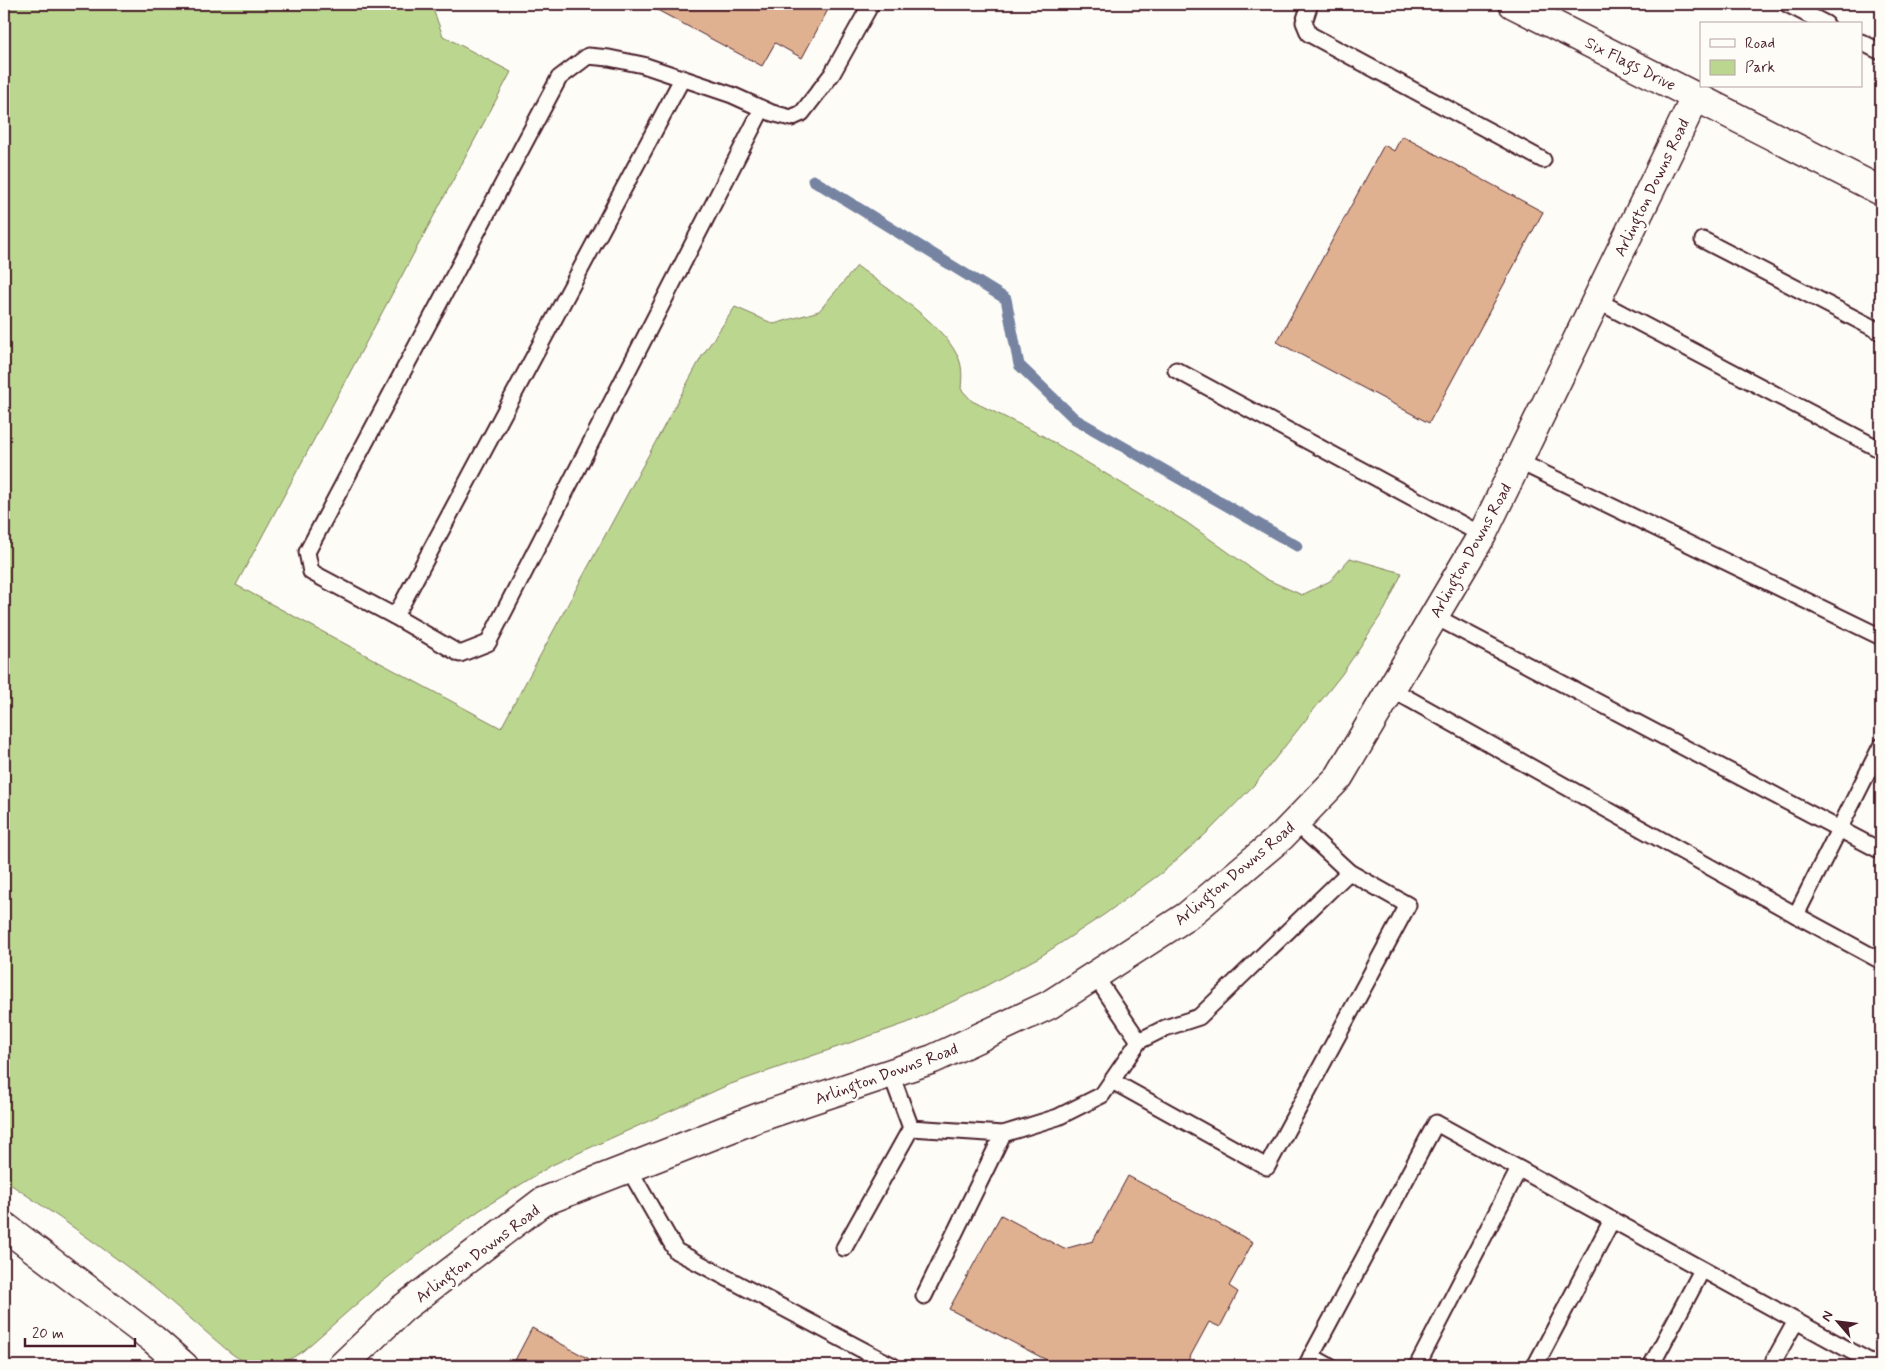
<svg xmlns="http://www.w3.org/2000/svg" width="1885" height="1370" viewBox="0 0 1885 1370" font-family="Mynerve,sans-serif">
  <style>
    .green { fill: #bbd78f; stroke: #827b5d }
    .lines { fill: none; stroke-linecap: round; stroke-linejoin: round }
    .stream { stroke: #7684a2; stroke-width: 11 }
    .building { fill: #e0b191; stroke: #4a1f2b }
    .service-casing { stroke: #4a1f2b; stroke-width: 19 }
    .minor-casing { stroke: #4a1f2b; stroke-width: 31 }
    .tertiary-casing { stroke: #4a1f2b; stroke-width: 31 }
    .service { stroke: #fdfcf7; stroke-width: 15 }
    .minor { stroke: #fdfcf7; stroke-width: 28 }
    .tertiary { stroke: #fdfcf7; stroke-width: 28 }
    .labels { text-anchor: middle; stroke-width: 5; stroke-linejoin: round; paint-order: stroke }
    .street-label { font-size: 16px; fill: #4a1f2b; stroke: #fdfcf7 }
  </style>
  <rect width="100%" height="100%" fill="#fdfcf7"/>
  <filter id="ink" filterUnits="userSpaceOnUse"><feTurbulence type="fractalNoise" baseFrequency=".02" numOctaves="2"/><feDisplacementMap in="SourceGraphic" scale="10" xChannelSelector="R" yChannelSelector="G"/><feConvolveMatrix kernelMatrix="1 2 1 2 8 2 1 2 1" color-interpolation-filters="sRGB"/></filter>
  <g filter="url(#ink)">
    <path class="green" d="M4 4H431L443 36 511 72 236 585 501 728 702 356 735 307 774 324 819 311 857 266C886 288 941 322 957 355 963 365 962 377 961 389L972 401 1043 436 1186 522 1266 579 1302 595 1330 581 1350 558 1402 573 1385 609 1342 674 1255 784 1210 830 1164 871 1105 914 1041 956 980 989 907 1023 728 1085 552 1165 480 1210 433 1243 378 1285 303 1351C286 1363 268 1370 247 1362 234 1358 223 1346 213 1338 193 1321 173 1303 152 1286 104 1248 55 1214 4 1180Z"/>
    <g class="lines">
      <polyline class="stream" points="813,180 1006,299 1019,365 1075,419 1297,546"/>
    </g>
    <g class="building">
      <polygon points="646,4 831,4 802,58 775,43 762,66"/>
      <polygon points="1402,136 1543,212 1429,423 1277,342 1384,145 1394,151"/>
      <polygon points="1128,1176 1253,1242 1229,1286 1238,1292 1220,1327 1209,1322 1185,1366 1058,1366 949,1309 1001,1215 1064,1249 1093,1241"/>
      <polygon points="532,1328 602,1366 512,1366"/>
    </g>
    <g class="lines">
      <defs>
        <g id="service">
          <polyline points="1310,4 1304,22 1309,34 1543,160"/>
          <polyline points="1787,4 1826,24"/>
          <polyline points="1861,42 1881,52"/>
          <polyline points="682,79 402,604 394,616 311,572 307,552 559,78 588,56 609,58 643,65 732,95 772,113 791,118 802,113 832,74 871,4"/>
          <polyline points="1703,240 1881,332"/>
          <polyline points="1596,300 1881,450"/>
          <polyline points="1176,370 1482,535"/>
          <polyline points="1518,461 1881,637"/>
          <polyline points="394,616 460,654 488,643 762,109"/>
          <polyline points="1434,616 1881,851"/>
          <polyline points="1391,689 1796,915 1881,746"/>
          <polyline points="1796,915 1881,961"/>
          <polyline points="1095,976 1139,1041"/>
          <polyline points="891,1074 911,1128 1003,1134 1058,1117 1102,1095 1139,1041 1165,1028 1199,1017 1349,872 1295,822"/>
          <polyline points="1112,1081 1267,1167 1408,905 1349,872"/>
          <polyline points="629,1169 676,1251 893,1366"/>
          <polyline points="844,1248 911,1128"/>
          <polyline points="924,1296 1003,1134"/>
          <polyline points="1311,1356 1329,1366"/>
          <polyline points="1306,1366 1436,1123 1878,1366"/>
          <polyline points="1417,1366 1519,1169"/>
          <polyline points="1535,1366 1612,1220"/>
          <polyline points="1651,1366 1702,1270"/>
          <polyline points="1771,1366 1796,1321"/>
        </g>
        <g id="minor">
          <polyline points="4,1226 153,1339 184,1366"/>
          <polyline points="342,1366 402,1309 542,1202 757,1118 933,1059 1049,1005 1187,916 1281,837 1339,777 1482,535 1696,96"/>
        </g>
        <polyline id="tertiary" points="1513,4 1881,191"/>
      </defs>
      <use href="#service" class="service-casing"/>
      <use href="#minor" class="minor-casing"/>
      <use href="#tertiary" class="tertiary-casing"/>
      <use href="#service" class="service"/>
      <use href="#minor" class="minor"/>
      <use href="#tertiary" class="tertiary"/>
    </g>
  </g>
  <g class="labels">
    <g class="street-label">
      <text transform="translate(1631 63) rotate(27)" y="6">Six Flags Drive</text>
      <text transform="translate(1651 187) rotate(-64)" y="6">Arlington Downs Road</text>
      <text transform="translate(1470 550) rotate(-61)" y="6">Arlington Downs Road</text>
      <text transform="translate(1234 873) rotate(-40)" y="6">Arlington Downs Road</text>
      <text transform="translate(886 1073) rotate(-20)" y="6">Arlington Downs Road</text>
      <text transform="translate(477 1253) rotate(-37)" y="6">Arlington Downs Road</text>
    </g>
  </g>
  <rect width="1885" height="1370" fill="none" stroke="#fdfcf7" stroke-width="20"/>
  <rect x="10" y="10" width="1865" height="1350" fill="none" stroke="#4a1f2b" stroke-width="2" filter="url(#ink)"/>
  <rect x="1700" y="22" width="162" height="65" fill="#fdfcf7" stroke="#b5a4a5"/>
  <rect x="1710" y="39" width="25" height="8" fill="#fdfcf7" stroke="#b5a4a5"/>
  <text x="1745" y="48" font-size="15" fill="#4a1f2b">Road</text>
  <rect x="1710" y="60" width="25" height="15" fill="#bbd78f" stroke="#b5a4a5"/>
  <text x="1745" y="72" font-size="15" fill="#4a1f2b">Park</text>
  <g transform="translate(1838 1322) rotate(298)" stroke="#fdfcf7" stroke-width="4" paint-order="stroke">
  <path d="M0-4L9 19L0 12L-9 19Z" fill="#4a1f2b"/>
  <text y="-8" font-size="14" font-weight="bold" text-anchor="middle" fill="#4a1f2b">N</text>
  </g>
  <path d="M25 1338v8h110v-8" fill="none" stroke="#4a1f2b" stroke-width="2.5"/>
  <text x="32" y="1338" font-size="15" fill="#4a1f2b" stroke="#fdfcf7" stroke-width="4" paint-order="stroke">20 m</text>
</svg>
